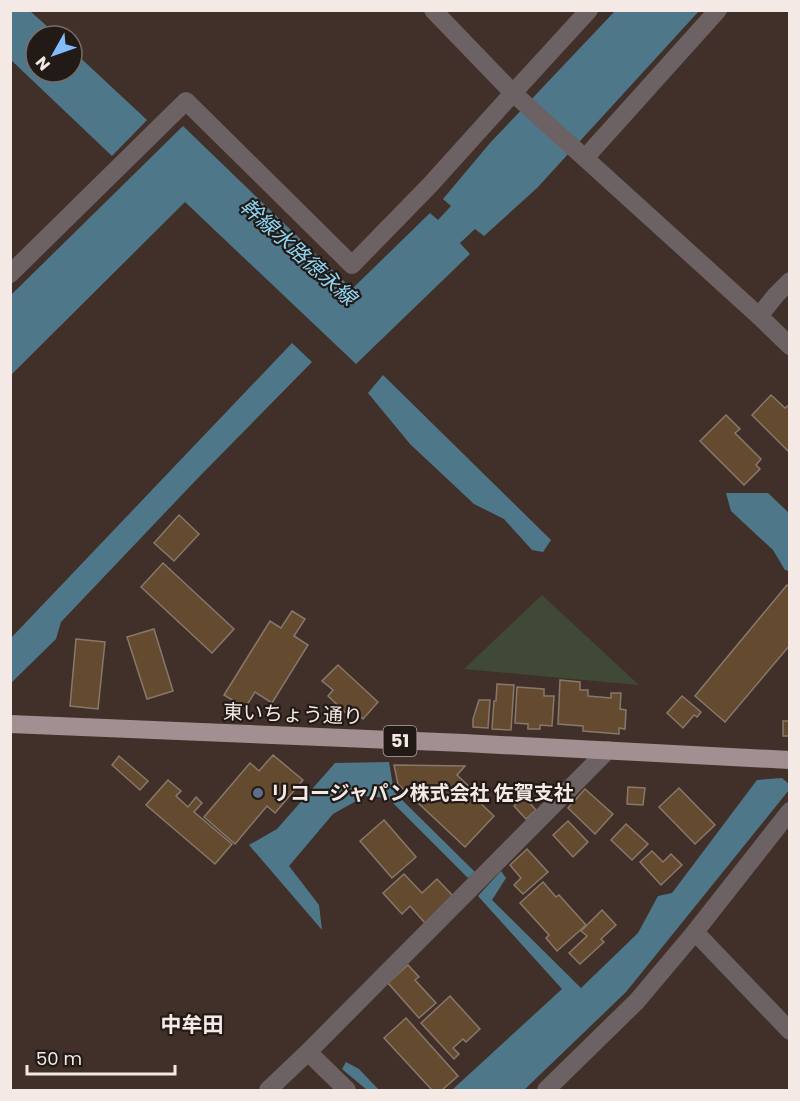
<svg xmlns="http://www.w3.org/2000/svg" width="800" height="1101" viewBox="0 0 800 1101" font-family="Poppins,'Noto Sans JP',sans-serif">
  <style>
    .green { fill: #3f4935 }
    .water { fill: #4e7889 }
    .building { fill: #644a2f; stroke: #87786a; stroke-width: 1.5 }
    .lines { fill: none; stroke-linecap: round; stroke-linejoin: round }
    .minor { stroke: #6c6264; stroke-width: 18 }
    .major { stroke: #a28f92; stroke-width: 18 }
    .service-dot { fill: #5c6f8a; stroke: #221a17; stroke-width: 2 }
    .labels { text-anchor: middle; stroke-width: 4.5; stroke-linejoin: round; paint-order: stroke }
    .shield { fill: #221a17; stroke: #b5aba6; stroke-width: 1.5 }
    .shield-label { font-size: 18px; font-weight: bold; fill: #f4e9e4 }
    .street-label { font-size: 20px; fill: #f4e9e4; stroke: #221a17 }
    .poi-label { font-size: 20px; font-weight: bold; fill: #f4e9e4; stroke: #221a17; text-anchor: start }
    .water-label { font-size: 21px; font-style: italic; fill: #8dd5f3; stroke: #221a17 }
    .neighbourhood-label { font-size: 21px; font-weight: bold; fill: #f4e9e4; stroke: #221a17 }
  </style>
  <rect width="100%" height="100%" fill="#413029"/>
  <polygon class="green" points="542,595 639,685 464,669"/>
  <g class="water">
    <polygon points="10,11 30,11 58,36 36,36 36,72 72,72 72,50 147,120 112,156 11,60"/>
    <polygon points="615,11 699,11 537,188 484,236 475,229 460,243 470,254 356,364 185,202 11,375 11,295 183,126 352,289 430,213 438,220 451,206 443,199 490,143"/>
    <polygon points="292,343 312,362 197,479 61,622 56,639 11,683 11,638"/>
    <polygon points="383,375 551,540 543,552 532,550 504,519 474,504 410,444 368,393"/>
    <polygon points="726,493 768,493 789,513 789,571 785,570 773,550 731,511"/>
    <polygon points="389,762 394,792 475,872 468,878 388,798 365,796 333,814 289,866 319,905 322,930 249,845 277,829 335,763"/>
    <polygon points="782,778 789,784 789,790 626,992 524,1090 452,1090 562,989 478,896 501,871 506,878 492,900 581,988 638,933 658,896 672,893 757,780"/>
    <polygon points="346,1062 359,1069 379,1090 367,1090 342,1069"/>
  </g>
  <g class="building">
    <polygon points="771,395 785,408 790,404 790,453 752,415"/>
    <polygon points="726,415 740,429 735,433 761,459 756,465 760,469 744,485 700,441"/>
    <polygon points="179,515 199,534 174,561 154,543"/>
    <polygon points="163,563 234,629 212,653 141,587"/>
    <polygon points="787,585 790,587 790,645 725,722 695,696"/>
    <polygon points="292,611 305,619 294,636 308,645 272,703 255,692 245,708 224,695 270,621 281,628"/>
    <polygon points="154,629 173,691 147,699 127,637"/>
    <polygon points="76,639 105,642 98,709 70,706"/>
    <polygon points="338,665 378,702 363,719 353,710 348,715 328,696 333,690 322,681"/>
    <polygon points="560,680 580,682 580,690 588,690 588,696 611,698 611,693 621,693 620,709 626,710 625,729 619,728 619,734 583,731 583,726 558,724"/>
    <polygon points="497,684 514,685 511,730 492,729 494,701 496,701"/>
    <polygon points="517,687 544,689 544,696 554,696 552,726 540,725 540,729 528,729 528,724 515,723"/>
    <polygon points="682,696 701,712 697,717 694,715 683,728 667,713"/>
    <polygon points="479,700 490,700 488,728 473,727 473,719"/>
    <rect x="783" y="721" width="7" height="15"/>
    <polygon points="273,755 303,780 275,813 267,806 235,844 204,817 250,763 259,771"/>
    <polygon points="119,756 148,781 140,790 112,765"/>
    <polygon points="394,765 465,766 457,775 479,796 476,799 494,816 465,847 398,784"/>
    <polygon points="168,780 181,791 176,796 188,807 196,797 202,803 194,812 232,844 215,864 146,805"/>
    <polygon points="628,787 645,788 643,805 627,804"/>
    <polygon points="679,788 715,825 695,844 659,807"/>
    <polygon points="585,789 613,814 595,834 568,808"/>
    <polygon points="524,797 536,810 526,819 514,806"/>
    <polygon points="384,820 416,857 392,878 360,841"/>
    <polygon points="568,821 588,842 573,857 553,835"/>
    <polygon points="626,824 648,844 632,860 611,840"/>
    <polygon points="527,849 548,872 523,894 514,885 521,878 510,865"/>
    <polygon points="652,851 663,862 671,854 682,865 661,885 640,862"/>
    <polygon points="404,874 422,893 437,879 454,897 425,923 410,906 402,914 383,893"/>
    <polygon points="543,882 556,897 559,895 586,925 557,951 546,938 549,935 520,903"/>
    <polygon points="602,910 616,925 601,939 604,942 580,964 569,953 587,936 581,931"/>
    <polygon points="408,965 419,977 415,980 436,1003 419,1018 388,983"/>
    <polygon points="450,996 480,1029 466,1042 463,1039 453,1048 459,1054 454,1059 421,1023"/>
    <polygon points="406,1018 458,1076 442,1090 432,1090 384,1038"/>
  </g>
  <g class="lines">
    <g class="minor">
      <polyline points="433,10 513,93 759,316 790,346"/>
      <polyline points="585,158 718,10"/>
      <polyline points="10,274 186,101 352,265 430,185 513,93 589,10"/>
      <polyline points="759,316 776,295 790,281"/>
      <polyline points="695,932 790,1031"/>
      <polyline points="308,1052 347,1090"/>
      <polyline points="268,1090 308,1052 608,750"/>
      <polyline points="546,1090 637,1001 695,932 790,811"/>
    </g>
    <polyline class="major" points="10,724 464,743 790,760"/>
  </g>
  <circle class="service-dot" cx="258" cy="793" r="6"/>
  <g class="labels">
    <rect class="shield" x="383.5" y="726" width="33" height="30" rx="4.5"/>
    <g class="shield-label">
      <text x="400" y="747">51</text>
    </g>
    <g class="street-label">
      <text transform="translate(293 714) rotate(2)" y="7">東いちょう通り</text>
    </g>
    <g class="poi-label">
      <text x="270" y="800">リコージャパン株式会社 佐賀支社</text>
    </g>
    <g class="water-label">
      <text transform="translate(298 252) rotate(42)" y="7">幹線水路徳永線</text>
    </g>
    <g class="neighbourhood-label">
      <text x="192" y="1032">中牟田</text>
    </g>
  </g>
  <rect width="800" height="1101" fill="none" stroke="#f4e9e4" stroke-width="24"/>
  <g transform="translate(54 54) rotate(230)"><circle r="28" fill="#221a17" stroke="#766d69" stroke-width="1.5"/>
  <path d="M0-4.5L10 22L0 15L-10 22Z" fill="#84bcfb"/>
  <text y="-9" font-size="16" font-weight="bold" text-anchor="middle" fill="#f4e9e4">N</text>
  </g>
  <path d="M27 1065v9h148v-9" fill="none" stroke="#f4e9e4" stroke-width="3"/>
  <text x="36" y="1065" font-size="18" fill="#f4e9e4" stroke="#221a17" stroke-width="4.5" paint-order="stroke">50 m</text>
</svg>
